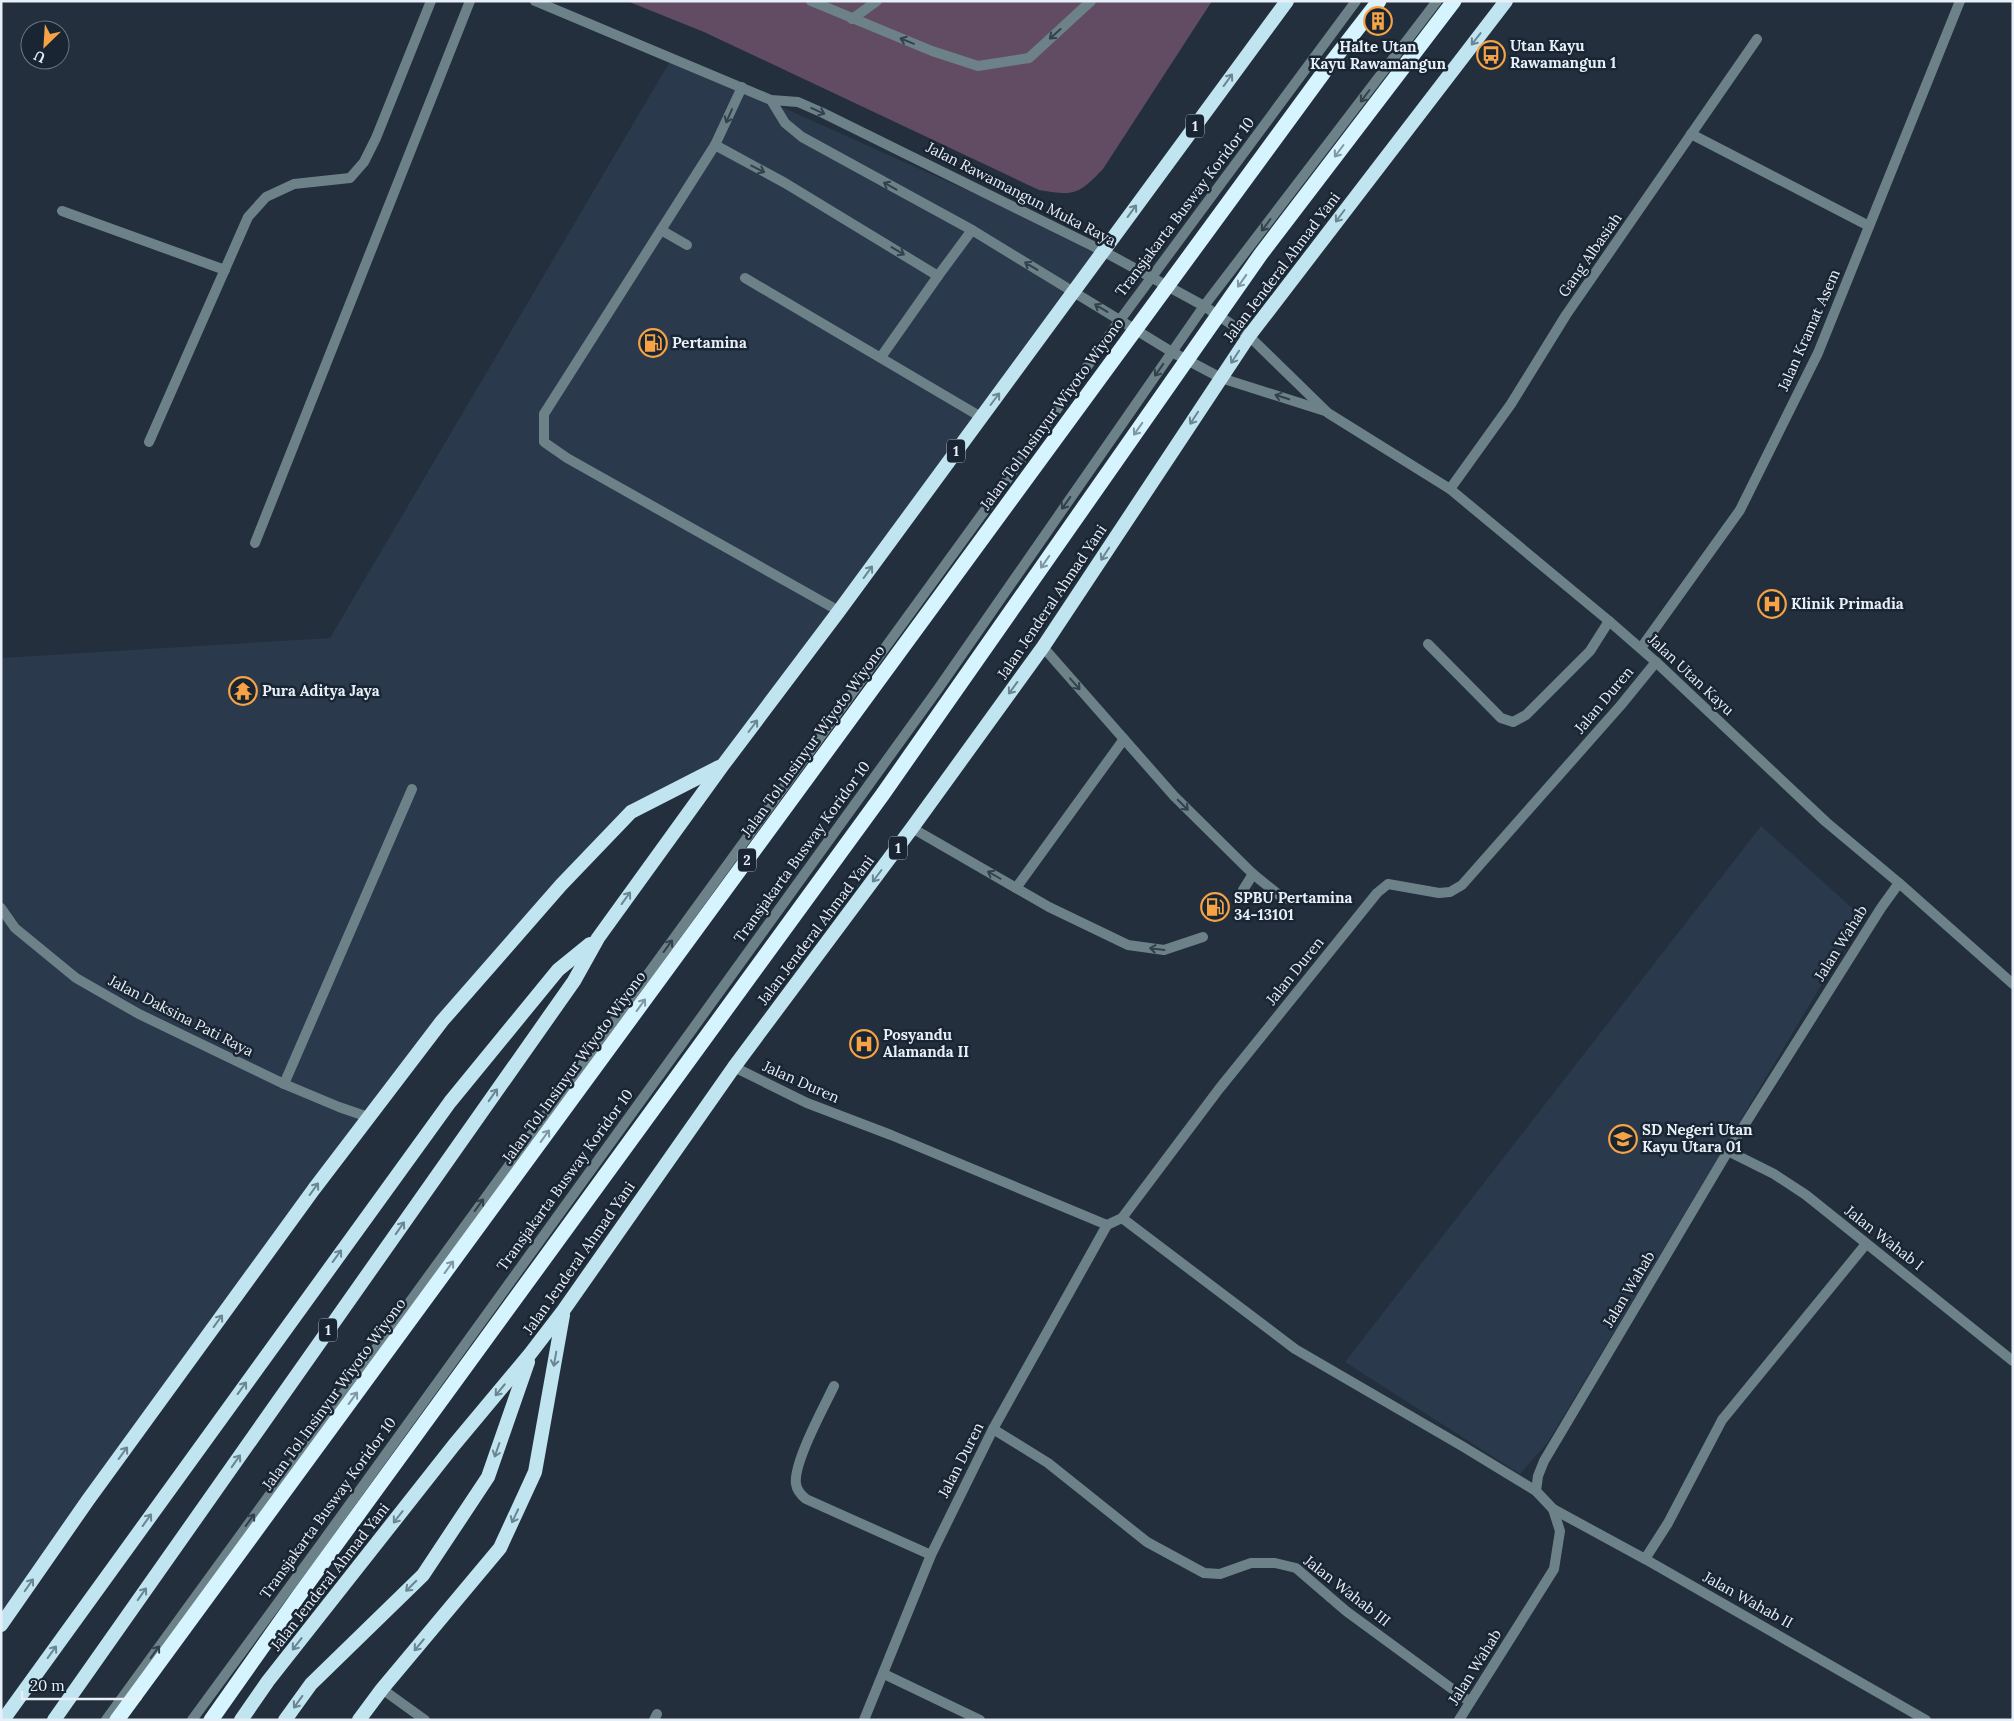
<svg xmlns="http://www.w3.org/2000/svg" width="2014" height="1721" viewBox="0 0 2014 1721" font-family="Lora,serif">
  <style>
    .built { fill: #2a394c }
    .green { fill: #614c64 }
    .lines { fill: none; stroke-linecap: round; stroke-linejoin: round }
    .service { stroke: #6d8288; stroke-width: 10 }
    .minor { stroke: #6d8288; stroke-width: 10 }
    .tertiary { stroke: #6d8288; stroke-width: 10 }
    .trunk { stroke: #c0e5f1; stroke-width: 14 }
    .motorway-bridge { stroke: #d6f4fe; stroke-width: 15 }
    .oneway { stroke: #32414c }
    .oneway2 { stroke: #6c8592 }
    .oneway3 { stroke: #8197a2 }
    .labels { text-anchor: middle; stroke-width: 5; stroke-linejoin: round; paint-order: stroke }
    .shield { fill: #192532; stroke: #a9b2bd; stroke-width: 1 }
    .shield-label { font-size: 14px; font-weight: bold; fill: #e7eff8 }
    .poi-label { font-size: 15px; font-weight: bold; fill: #e7eff8; stroke: #192532; text-anchor: start }
    .street-label { font-size: 15px; fill: #e7eff8; stroke: #192532 }
  </style>
  <rect width="100%" height="100%" fill="#232f3d"/>
  <g class="built">
    <polygon points="672,58 1103,251 723,765 631,812 442,1021 1,1624 1,658 330,638"/>
    <polygon points="1761,826 1862,917 1548,1442 1520,1474 1345,1362"/>
  </g>
  <path class="green" d="M627 1H1212L1103 169C1078 195 1075 196 1039 190L704 32Z"/>
  <g class="lines">
    <g class="service">
      <polyline points="811,1 932,51 978,66 1029,58 1091,1"/>
      <polyline points="852,19 877,1"/>
      <polyline points="742,87 715,145 544,414 544,442 567,458 839,611"/>
      <polyline points="715,145 785,183 938,276 972,230"/>
      <polyline points="661,230 687,245"/>
      <polyline points="745,278 981,417"/>
      <polyline points="881,357 938,276"/>
      <polyline points="1428,644 1501,718 1513,722 1526,715 1590,651 1609,621"/>
      <polyline points="1043,647 1174,796 1253,874 1243,890"/>
      <polyline points="912,828 1049,907 1128,945 1164,950 1203,937"/>
      <polyline points="1253,874 1284,899"/>
      <polyline points="1016,888 1124,739"/>
      <polyline points="1,908 15,928 76,978 139,1014 284,1084 339,1107 368,1117"/>
      <polyline points="284,1084 412,789"/>
      <path d="M834 1386C824 1407 793 1463 796 1484 797 1491 801 1495 806 1499L931 1555"/>
      <polyline points="106,1720 1009,477 1120,320 1356,1"/>
      <polyline points="192,1720 321,1544 938,689 1204,306 1437,1"/>
    </g>
    <g class="minor">
      <polyline points="1691,134 1869,226"/>
      <polyline points="62,211 225,270"/>
      <polyline points="149,442 248,217 266,197 294,184 350,178 364,162 376,138 431,1"/>
      <polyline points="1450,489 1511,404 1566,315 1757,39"/>
      <polyline points="255,543 470,1"/>
      <polyline points="1641,648 1740,510 1818,353 1960,1"/>
      <polyline points="734,1067 807,1103 891,1135 1107,1225"/>
      <polyline points="1728,1151 1774,1174 1806,1195 2013,1361"/>
      <polyline points="1122,1218 1295,1349 1462,1446 1536,1491"/>
      <polyline points="993,1429 1048,1463 1147,1542 1204,1573 1220,1574 1251,1563 1275,1563 1296,1568 1346,1611 1470,1702"/>
      <polyline points="1553,1509 1645,1559 1926,1720"/>
      <polyline points="1645,1559 1668,1523 1722,1420 1866,1244"/>
      <polyline points="884,1674 980,1720"/>
      <polyline points="382,1689 425,1720"/>
      <polyline points="654,1720 657,1714"/>
      <polyline points="864,1720 931,1555 993,1429 1107,1225 1122,1218 1219,1089 1377,893 1388,884 1439,893 1450,892 1462,885 1621,705 1656,662"/>
      <polyline points="1459,1720 1554,1569 1560,1531 1553,1509 1536,1491 1538,1476 1544,1461 1728,1151 1881,908 1899,883"/>
    </g>
    <g class="tertiary">
      <polyline points="535,1 771,100 798,102 823,113 1103,251 1204,306 1249,336 1328,413 1450,489 1609,621 1656,662 1826,822 1899,883 2013,984"/>
      <polyline points="771,100 785,123 802,137 972,230 1172,352 1221,378 1325,411"/>
    </g>
    <g class="trunk">
      <polyline points="1,1625 88,1500 314,1189 442,1021 561,885 631,812 719,767"/>
      <polyline points="3,1720 450,1102 558,970 590,944"/>
      <polyline points="54,1720 574,981 598,938 723,765 839,611 1287,1"/>
      <polyline points="241,1720 268,1681 454,1445 530,1354 563,1311 734,1067 912,828 1043,647 1249,336 1506,1"/>
      <polyline points="285,1720 311,1684 423,1575 488,1477 528,1362"/>
      <polyline points="359,1720 382,1689 500,1548 535,1472 563,1315"/>
    </g>
    <g class="motorway-bridge">
      <polyline points="117,1720 1324,72 1379,1"/>
      <polyline points="211,1720 300,1594 883,794 1261,254 1454,1"/>
    </g>
  </g>
  <defs><path id="oneway-shaft" d="M-6 0H5M1.5-3L5.5 0L1.5 3" fill="none" stroke-width="1.6" stroke-linecap="round" stroke-linejoin="round" transform="scale(1.25)"/></defs>
  <g class="oneway">
    <use href="#oneway-shaft" transform="translate(1055 34) rotate(138)"/>
    <use href="#oneway-shaft" transform="translate(907 41) rotate(-158)"/>
    <use href="#oneway-shaft" transform="translate(1365 96) rotate(127)"/>
    <use href="#oneway-shaft" transform="translate(818 111) rotate(24)"/>
    <use href="#oneway-shaft" transform="translate(729 116) rotate(114)"/>
    <use href="#oneway-shaft" transform="translate(758 169) rotate(27)"/>
    <use href="#oneway-shaft" transform="translate(890 186) rotate(-151)"/>
    <use href="#oneway-shaft" transform="translate(1266 225) rotate(127)"/>
    <use href="#oneway-shaft" transform="translate(898 251) rotate(31)"/>
    <use href="#oneway-shaft" transform="translate(1031 266) rotate(-149)"/>
    <use href="#oneway-shaft" transform="translate(1101 308) rotate(-149)"/>
    <use href="#oneway-shaft" transform="translate(1159 370) rotate(125)"/>
    <use href="#oneway-shaft" transform="translate(1282 397) rotate(-162)"/>
    <use href="#oneway-shaft" transform="translate(1066 503) rotate(125)"/>
    <use href="#oneway-shaft" transform="translate(1075 684) rotate(49)"/>
    <use href="#oneway-shaft" transform="translate(1183 805) rotate(45)"/>
    <use href="#oneway-shaft" transform="translate(994 875) rotate(-150)"/>
    <use href="#oneway-shaft" transform="translate(668 946) rotate(-54)"/>
    <use href="#oneway-shaft" transform="translate(1157 949) rotate(-173)"/>
    <use href="#oneway-shaft" transform="translate(479 1205) rotate(-54)"/>
    <use href="#oneway-shaft" transform="translate(250 1520) rotate(-54)"/>
    <use href="#oneway-shaft" transform="translate(155 1652) rotate(-54)"/>
  </g>
  <g class="oneway2">
    <use href="#oneway-shaft" transform="translate(1476 39) rotate(128)"/>
    <use href="#oneway-shaft" transform="translate(1228 80) rotate(-54)"/>
    <use href="#oneway-shaft" transform="translate(1132 211) rotate(-54)"/>
    <use href="#oneway-shaft" transform="translate(1340 216) rotate(127)"/>
    <use href="#oneway-shaft" transform="translate(1235 357) rotate(123)"/>
    <use href="#oneway-shaft" transform="translate(995 399) rotate(-53)"/>
    <use href="#oneway-shaft" transform="translate(1194 418) rotate(123)"/>
    <use href="#oneway-shaft" transform="translate(1105 554) rotate(123)"/>
    <use href="#oneway-shaft" transform="translate(868 572) rotate(-54)"/>
    <use href="#oneway-shaft" transform="translate(1013 688) rotate(126)"/>
    <use href="#oneway-shaft" transform="translate(753 726) rotate(-53)"/>
    <use href="#oneway-shaft" transform="translate(877 876) rotate(127)"/>
    <use href="#oneway-shaft" transform="translate(626 898) rotate(-54)"/>
    <use href="#oneway-shaft" transform="translate(493 1095) rotate(-55)"/>
    <use href="#oneway-shaft" transform="translate(314 1189) rotate(-54)"/>
    <use href="#oneway-shaft" transform="translate(400 1228) rotate(-55)"/>
    <use href="#oneway-shaft" transform="translate(337 1256) rotate(-54)"/>
    <use href="#oneway-shaft" transform="translate(218 1321) rotate(-54)"/>
    <use href="#oneway-shaft" transform="translate(555 1359) rotate(100)"/>
    <use href="#oneway-shaft" transform="translate(242 1388) rotate(-54)"/>
    <use href="#oneway-shaft" transform="translate(500 1390) rotate(130)"/>
    <use href="#oneway-shaft" transform="translate(497 1450) rotate(109)"/>
    <use href="#oneway-shaft" transform="translate(123 1453) rotate(-54)"/>
    <use href="#oneway-shaft" transform="translate(236 1461) rotate(-55)"/>
    <use href="#oneway-shaft" transform="translate(515 1516) rotate(115)"/>
    <use href="#oneway-shaft" transform="translate(398 1517) rotate(128)"/>
    <use href="#oneway-shaft" transform="translate(147 1520) rotate(-54)"/>
    <use href="#oneway-shaft" transform="translate(29 1585) rotate(-55)"/>
    <use href="#oneway-shaft" transform="translate(411 1586) rotate(135)"/>
    <use href="#oneway-shaft" transform="translate(142 1594) rotate(-55)"/>
    <use href="#oneway-shaft" transform="translate(297 1644) rotate(128)"/>
    <use href="#oneway-shaft" transform="translate(419 1645) rotate(130)"/>
    <use href="#oneway-shaft" transform="translate(52 1652) rotate(-54)"/>
    <use href="#oneway-shaft" transform="translate(298 1702) rotate(126)"/>
  </g>
  <g class="oneway3">
    <use href="#oneway-shaft" transform="translate(1339 151) rotate(127)"/>
    <use href="#oneway-shaft" transform="translate(1242 281) rotate(125)"/>
    <use href="#oneway-shaft" transform="translate(1138 429) rotate(125)"/>
    <use href="#oneway-shaft" transform="translate(1045 562) rotate(125)"/>
    <use href="#oneway-shaft" transform="translate(641 1005) rotate(-54)"/>
    <use href="#oneway-shaft" transform="translate(545 1136) rotate(-54)"/>
    <use href="#oneway-shaft" transform="translate(449 1267) rotate(-54)"/>
    <use href="#oneway-shaft" transform="translate(353 1398) rotate(-54)"/>
  </g>
  <defs>
    <symbol id="building-ring" viewBox="-11 -11 22 22"><circle r="9.5" fill="#192532" stroke="#f5a345" stroke-width="1.5"/><path d="M-4-6H4V6H1V3H-1V6H-4ZM-2.5-4.3h1.7v1.8h-1.7ZM.8-4.3h1.7v1.8H.8ZM-2.5-1h1.7V.8h-1.7ZM.8-1h1.7V.8H.8Z" fill="#f5a345"/></symbol>
    <symbol id="bus-ring" viewBox="-11 -11 22 22"><circle r="9.5" fill="#192532" stroke="#f5a345" stroke-width="1.5"/><path d="M-5-6H5V4H4V6H2V4H-2V6H-4V4H-5ZM-3.5-4V0h7V-4ZM-3.5 1.2v1.5H-2V1.2ZM2 1.2v1.5H3.5V1.2Z" fill="#f5a345"/></symbol>
    <symbol id="fuel-ring" viewBox="-11 -11 22 22"><circle r="9.5" fill="#192532" stroke="#f5a345" stroke-width="1.5"/><path d="M-5.5-6h7V0h2V4h1.3V-2.5L3-4.5l.8-.8L6-3V5H2.5V1h-1V6h-7ZM-4.2-4.7v3.2H.2V-4.7Z" fill="#f5a345"/></symbol>
    <symbol id="hospital-ring" viewBox="-11 -11 22 22"><circle r="9.5" fill="#192532" stroke="#f5a345" stroke-width="1.5"/><path d="M-5-5h3v3.5h4V-5h3V5h-3V1.5h-4V5h-3Z" fill="#f5a345"/></symbol>
    <symbol id="temple-ring" viewBox="-11 -11 22 22"><circle r="9.5" fill="#192532" stroke="#f5a345" stroke-width="1.5"/><path d="M0-6L5-2H3V0L6.5 2.5H4V6H1.5V3h-3V6H-4V2.5H-6.5L-3 0V-2H-5Z" fill="#f5a345"/></symbol>
    <symbol id="school-ring" viewBox="-11 -11 22 22"><circle r="9.5" fill="#192532" stroke="#f5a345" stroke-width="1.5"/><path d="M0-5L7-2L0 1L-7-2ZM-4 1L0 2.5L4 1V4Q0 6-4 4Z" fill="#f5a345"/></symbol>
  </defs>
  <g fill-rule="evenodd">
    <use href="#building-ring" x="1362" y="5" width="32" height="32"/>
    <use href="#bus-ring" x="1475" y="39" width="32" height="32"/>
    <use href="#fuel-ring" x="637" y="327" width="32" height="32"/>
    <use href="#hospital-ring" x="1756" y="588" width="32" height="32"/>
    <use href="#temple-ring" x="227" y="675" width="32" height="32"/>
    <use href="#fuel-ring" x="1199" y="891" width="32" height="32"/>
    <use href="#hospital-ring" x="848" y="1028" width="32" height="32"/>
    <use href="#school-ring" x="1607" y="1123" width="32" height="32"/>
  </g>
  <g class="labels">
    <g class="shield">
      <rect x="1186" y="114.5" width="18" height="23" rx="4"/>
      <rect x="947" y="439.5" width="18" height="23" rx="4"/>
      <rect x="889" y="836.5" width="18" height="23" rx="4"/>
      <rect x="738" y="848.5" width="18" height="23" rx="4"/>
      <rect x="319" y="1318.5" width="18" height="23" rx="4"/>
    </g>
    <g class="shield-label">
      <text x="1195" y="131">1</text>
      <text x="956" y="456">1</text>
      <text x="898" y="853">1</text>
      <text x="747" y="865">2</text>
      <text x="328" y="1335">1</text>
    </g>
    <g class="poi-label">
      <text x="1510" y="51">Utan Kayu<tspan x="1510" dy="17">Rawamangun 1</tspan></text>
      <text x="1378" y="52" text-anchor="middle">Halte Utan<tspan x="1378" dy="17">Kayu Rawamangun</tspan></text>
      <text x="672" y="348">Pertamina</text>
      <text x="1791" y="609">Klinik Primadia</text>
      <text x="262" y="696">Pura Aditya Jaya</text>
      <text x="1234" y="903">SPBU Pertamina<tspan x="1234" dy="17">34-13101</tspan></text>
      <text x="883" y="1040">Posyandu<tspan x="883" dy="17">Alamanda II</tspan></text>
      <text x="1642" y="1135">SD Negeri Utan<tspan x="1642" dy="17">Kayu Utara 01</tspan></text>
    </g>
    <g class="street-label">
      <text transform="translate(1021 194) rotate(27)" y="5">Jalan Rawamangun Muka Raya</text>
      <text transform="translate(1185 207) rotate(-53)" y="5">Transjakarta Busway Koridor 10</text>
      <text transform="translate(1590 255) rotate(-55)" y="5">Gang Albasiah</text>
      <text transform="translate(1282 267) rotate(-53)" y="5">Jalan Jenderal Ahmad Yani</text>
      <text transform="translate(1809 330) rotate(-66)" y="5">Jalan Kramat Asem</text>
      <text transform="translate(1052 414) rotate(-54)" y="5">Jalan Tol Insinyur Wiyoto Wiyono</text>
      <text transform="translate(1052 602) rotate(-56)" y="5">Jalan Jenderal Ahmad Yani</text>
      <text transform="translate(1691 675) rotate(43)" y="5">Jalan Utan Kayu</text>
      <text transform="translate(1604 700) rotate(-50)" y="5">Jalan Duren</text>
      <text transform="translate(813 741) rotate(-54)" y="5">Jalan Tol Insinyur Wiyoto Wiyono</text>
      <text transform="translate(802 852) rotate(-54)" y="5">Transjakarta Busway Koridor 10</text>
      <text transform="translate(816 930) rotate(-53)" y="5">Jalan Jenderal Ahmad Yani</text>
      <text transform="translate(1841 943) rotate(-58)" y="5">Jalan Wahab</text>
      <text transform="translate(1295 971) rotate(-51)" y="5">Jalan Duren</text>
      <text transform="translate(181 1016) rotate(27)" y="5">Jalan Daksina Pati Raya</text>
      <text transform="translate(574 1067) rotate(-54)" y="5">Jalan Tol Insinyur Wiyoto Wiyono</text>
      <text transform="translate(801 1082) rotate(24)" y="5">Jalan Duren</text>
      <text transform="translate(565 1180) rotate(-54)" y="5">Transjakarta Busway Koridor 10</text>
      <text transform="translate(1884 1238) rotate(38)" y="5">Jalan Wahab I</text>
      <text transform="translate(579 1258) rotate(-55)" y="5">Jalan Jenderal Ahmad Yani</text>
      <text transform="translate(1629 1289) rotate(-59)" y="5">Jalan Wahab</text>
      <text transform="translate(334 1394) rotate(-54)" y="5">Jalan Tol Insinyur Wiyoto Wiyono</text>
      <text transform="translate(961 1460) rotate(-63)" y="5">Jalan Duren</text>
      <text transform="translate(328 1508) rotate(-54)" y="5">Transjakarta Busway Koridor 10</text>
      <text transform="translate(330 1577) rotate(-52)" y="5">Jalan Jenderal Ahmad Yani</text>
      <text transform="translate(1347 1591) rotate(38)" y="5">Jalan Wahab III</text>
      <text transform="translate(1748 1600) rotate(29)" y="5">Jalan Wahab II</text>
      <text transform="translate(1475 1667) rotate(-58)" y="5">Jalan Wahab</text>
    </g>
  </g>
  <rect width="2014" height="1721" fill="none" stroke="#e7eff8" stroke-width="5"/>
  <g transform="translate(45 45) rotate(205)"><circle r="24" fill="#192532" stroke="#6b7681"/>
  <path d="M0-4L9 19L0 12L-9 19Z" fill="#f5a345"/>
  <text y="-8" font-size="14" font-weight="bold" text-anchor="middle" fill="#e7eff8">U</text>
  </g>
  <path d="M22 1691v8h118v-8" fill="none" stroke="#e7eff8" stroke-width="2.5"/>
  <text x="30" y="1691" font-size="15" fill="#e7eff8" stroke="#192532" stroke-width="4" paint-order="stroke">20 m</text>
</svg>
